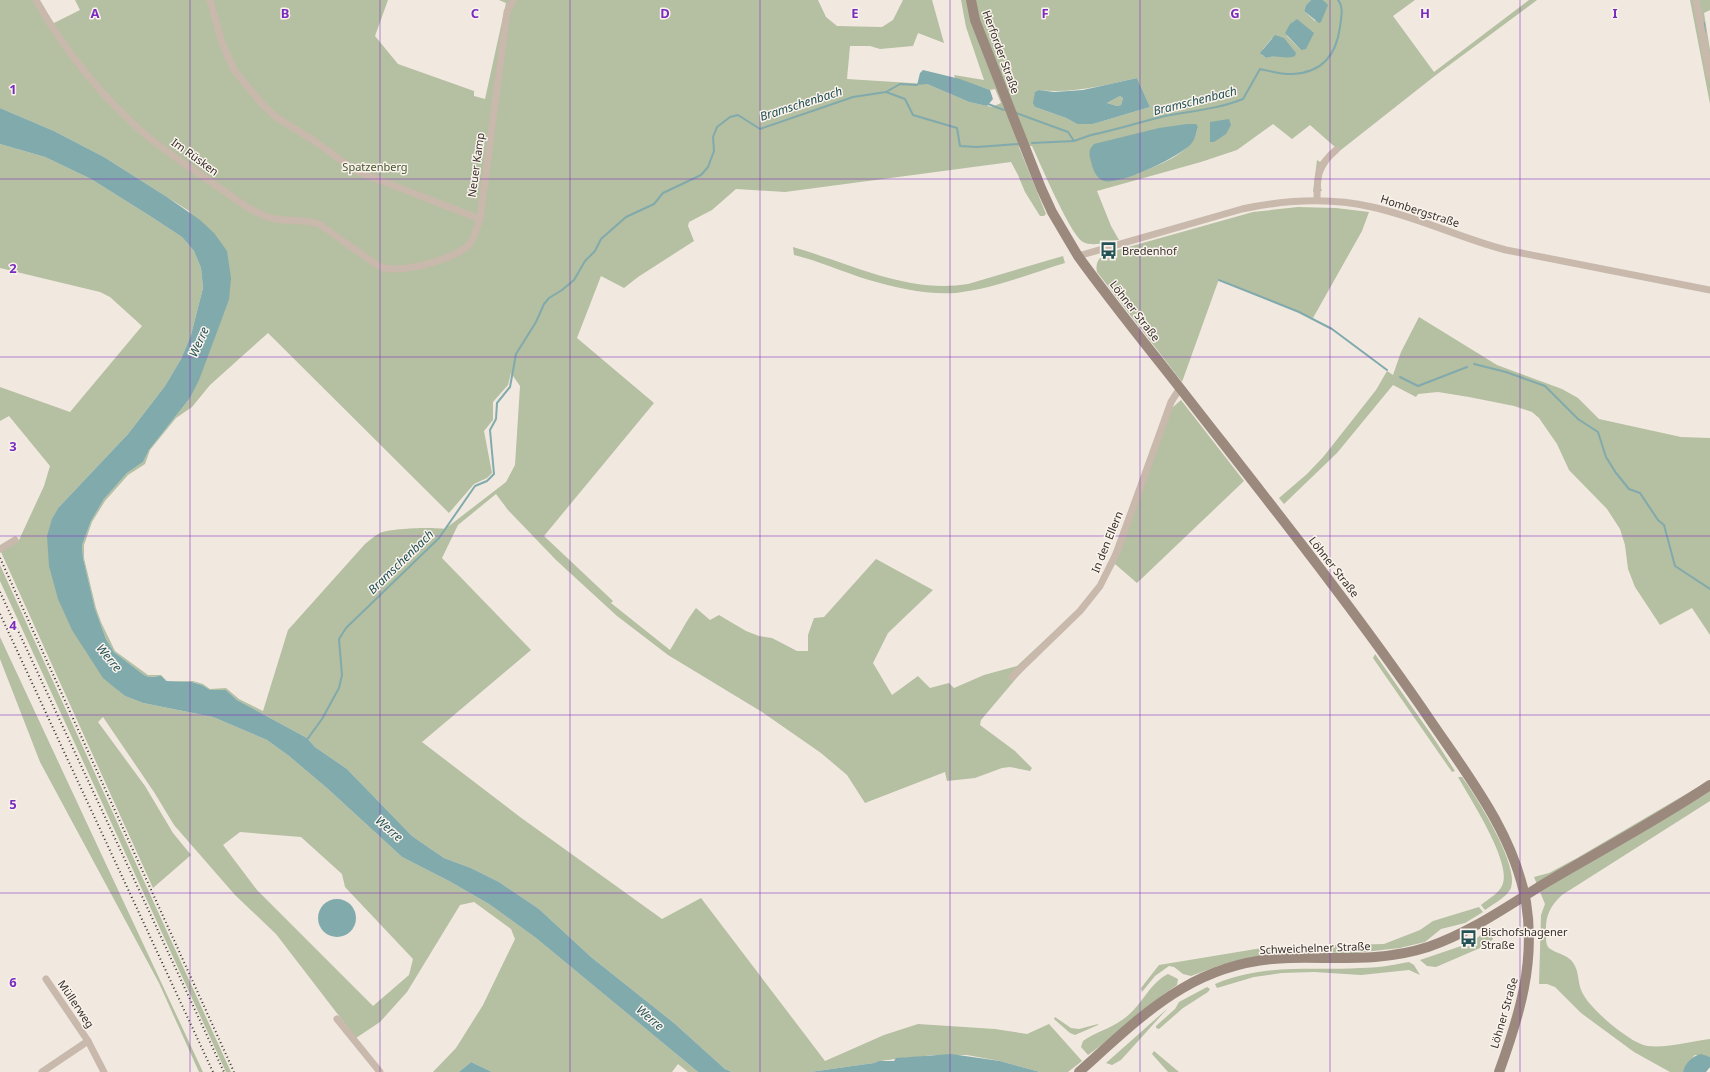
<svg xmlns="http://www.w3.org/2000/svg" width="1710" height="1072" viewBox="0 0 1710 1072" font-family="'Noto Sans',sans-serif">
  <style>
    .green { fill: #b5bfa1; fill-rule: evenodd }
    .water { fill: #81aaac; fill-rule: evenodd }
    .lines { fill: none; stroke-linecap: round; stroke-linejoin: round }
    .stream { stroke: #81aaac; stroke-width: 2 }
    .street { stroke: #c9b9ac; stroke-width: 7 }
    .secondary { stroke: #9c897e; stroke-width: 10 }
    .rail { stroke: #372f2b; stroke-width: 2; stroke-dasharray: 1 3; stroke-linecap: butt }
    .grid { fill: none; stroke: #7b2cbf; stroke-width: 1; stroke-opacity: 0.55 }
    .labels { text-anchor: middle; stroke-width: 3; stroke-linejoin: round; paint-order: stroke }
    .street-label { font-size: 11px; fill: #372f2b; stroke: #f9f3ec }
    .park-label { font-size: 11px; fill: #465430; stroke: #f9f3ec }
    .poi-label { font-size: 11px; fill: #372f2b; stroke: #f9f3ec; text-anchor: start }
    .water-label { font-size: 12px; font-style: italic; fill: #235256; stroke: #f9f3ec }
    .grid-label { font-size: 13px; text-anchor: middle; font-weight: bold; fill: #7b2cbf; stroke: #f9f3ec; stroke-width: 3; stroke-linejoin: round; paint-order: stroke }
  </style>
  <rect width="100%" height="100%" fill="#f1e9e0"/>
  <g class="green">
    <path d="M0 0H35L48 26 80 10 75 0H388L375 36 398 64 474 91V96L485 99 506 3 499 0H818L826 17 837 26 882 27 893 20 903 0H932L944 43 918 33 913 46 880 49 870 46H850L847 79 927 84 969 102 992 107 1001 103 995 89 990 90 955 78 954 75 984 80 966 27 961 0H1311L1306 5 1304 11 1315 21 1327 5 1323 0H1415L1393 16 1434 72 1529 0H1537L1436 75 1332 157C1325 168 1317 178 1322 191L1313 192 1317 160 1320 162 1335 147 1310 125 1292 139 1273 124 1237 150 1201 162 1097 191 1111 226 1119 240C1109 242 1092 247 1083 242 1070 234 1040 163 1032 146L1019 147 1046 214 1044 216H1040L1025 192 1018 175 1011 162 785 192 736 189 712 210 689 222 688 226 694 241 638 277 624 288 601 276 577 338 654 403 544 536 613 601 611 603 670 650C679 636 686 621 696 608L710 620 719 615 746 631 759 636 772 638 797 651H808V635L814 618 824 617 876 559 933 590 888 633 873 663 892 695 918 676 930 688 949 683 954 688 984 675 1017 666 1083 604 1096 588 1110 560 1167 406 1173 407 1181 400 1244 481 1137 583 1115 564 1104 584 1025 668 981 720 980 725 1015 751 1032 768 1030 771 1010 767 1002 768 975 778 947 781 945 772 865 803 847 775 821 753 762 712 668 655 617 616 556 560 508 510 496 494 458 525 442 558 531 650 422 742 520 817 662 919 701 898 825 1061 884 1035 918 1024 995 1029 1027 1034 1049 1024 1082 1061 1068 1072H1040L1000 1061 967 1055H931L912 1058 909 1057C900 1059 880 1060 874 1063L810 1072H732L725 1069 674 1023 591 957 539 909 499 882 471 868 444 858 412 836 347 769 315 747 307 738 237 700 226 690H210L202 685 193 682 166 681 156 676 149 677 144 675 114 652 106 639 95 609 83 558 82 545 91 521 104 499 127 473 143 462 149 450 190 398 229 300 189 211 104 157 54 131 0 108ZM1294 21 1301 50 1287 36 1288 28ZM1272 38 1292 57 1274 56 1266 58 1262 55 1263 49ZM1137 78 1150 107 1093 124H1077L1066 118 1035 107 1039 90C1072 94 1104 85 1137 78ZM1198 127C1192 156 1158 164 1135 175ZM268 333 449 513 474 484 487 478 492 473 484 431 493 420V402L508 385 511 373 520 386 515 465 506 482 445 529C433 527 392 528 380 533 374 536 370 540 365 544L288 630 263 711 239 699 226 688 210 689 203 684 193 681H167L161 675H148L115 651 101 622 96 608 84 558V545L92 522 105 501 128 475 145 464 150 450 176 418 192 407 210 385Z"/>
    <polygon points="1690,0 1710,0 1710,10 1704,13 1710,50 1710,104"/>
    <polygon points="1120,96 1123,98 1121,105 1117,106 1107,103"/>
    <path d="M0 144 45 157 91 179 150 216 182 237 194 251 201 268 203 288 191 335 181 359 165 386 128 434 59 507 118 690 125 696 143 703 213 717 267 740 289 756 328 789 402 857 449 881 489 904 536 938 698 1072H688L678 1064 672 1072H492L471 1062 459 1072H433L456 1048 483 1005 515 939 511 929 474 902 460 905 407 992 380 1022 356 1038 276 934 235 895 174 825 154 792 103 717 98 722 145 786 173 833 191 855 153 888 1 552 19 540 44 486 50 466 9 416 0 421V387L70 412 142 326 110 297 100 292 0 268ZM240 832 301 837 342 874 345 887 413 959 409 975 373 1006 257 890 223 845Z"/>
    <path d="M1298 207 1336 208 1369 212 1362 231 1313 318 1219 279 1182 382 1097 272C1095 263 1099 257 1107 253L1253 212Z"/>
    <path d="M793 247C849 263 908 294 968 284L1063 256 1065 263C1029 274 993 289 956 293 927 295 896 288 869 280 843 272 819 261 794 255Z"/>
    <polygon points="1419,317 1497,365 1562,389 1578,398 1599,419 1681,437 1710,438 1710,635 1692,608 1660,625 1635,587 1628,569 1625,545 1620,529 1607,509 1569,470 1557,444 1539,418 1532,412 1514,406 1469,397 1438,392 1418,394 1416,397 1393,385 1337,453 1284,504 1279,498 1307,474 1324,456 1376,390 1387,371 1393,375 1401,352"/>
    <polygon points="0,565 231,1072 226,1072 0,581"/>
    <polygon points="0,637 203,1072 199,1072 159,983 40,762 0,659"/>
    <polygon points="1375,654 1435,740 1455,771 1452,772 1373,658"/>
    <path d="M1458 777H1462C1476 796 1520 866 1511 888 1507 897 1493 904 1485 910L1481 905C1488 899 1498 894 1502 886 1514 865 1469 797 1458 777Z"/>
    <path d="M1710 780V801L1562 895C1549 907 1545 917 1546 935 1546 939 1546 944 1548 947 1556 955 1569 953 1575 966 1579 974 1578 984 1582 992 1589 1008 1625 1038 1641 1044 1656 1051 1692 1041 1710 1039V1057L1695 1055 1690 1060 1683 1072H1670L1634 1052 1581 1013 1555 987 1547 984H1539L1541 915 1545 904 1534 877 1549 873 1577 858Z"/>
    <polygon points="1479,907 1483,912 1465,923 1441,929 1425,942 1400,948 1355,953 1288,952 1265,955 1221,965 1191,976 1183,974 1174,967 1169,966 1155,976 1142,992 1141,988 1159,965 1268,947 1384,944 1420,930 1433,921"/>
    <polygon points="1489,929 1493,939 1487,945 1436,967 1427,966 1420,960 1470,943"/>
    <path d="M1409 962 1414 965 1420 975 1409 970 1361 975 1314 972 1282 973 1254 977 1217 988 1215 984C1266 963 1308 971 1360 968 1377 968 1393 965 1409 962Z"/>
    <path d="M1168 974 1178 979 1177 985C1145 1006 1119 1033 1088 1055L1081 1047 1083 1041C1095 1032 1110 1029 1122 1020 1141 1008 1149 983 1168 974Z"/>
    <polygon points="1207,987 1210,989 1208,992 1183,1008 1159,1029 1156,1028 1156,1026 1175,1009 1179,1002"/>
    <polygon points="1168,1008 1121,1060 1112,1065 1106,1063"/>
    <polygon points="1055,1017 1071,1028 1079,1029 1098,1024 1098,1025 1075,1035 1070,1033 1054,1019"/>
    <polygon points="1154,1051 1179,1072 1168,1072 1152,1054"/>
  </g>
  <g class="water">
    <polygon points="1311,0 1323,0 1328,5 1321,22 1319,23 1304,11 1306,5"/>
    <polygon points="1297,19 1314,33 1306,49 1301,50 1285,33 1290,24"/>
    <path d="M1275 35 1284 38 1296 53 1295 56C1286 60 1276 54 1266 58L1260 53Z"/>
    <polygon points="923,70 960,79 990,90 993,99 987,106 969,102 927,84 917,85 920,73"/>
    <path d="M1137 78 1150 107 1093 124H1077L1066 118 1035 107 1033 103 1035 92 1039 90 1054 92 1083 90ZM1120 96 1123 98 1121 105 1117 106 1107 103Z"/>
    <polygon points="0,108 54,131 104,157 167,197 200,220 214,233 227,251 231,278 229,300 199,380 190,398 149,450 143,462 127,473 104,499 91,521 82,545 83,558 95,609 106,639 114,652 144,675 149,677 161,676 166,681 192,682 202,685 210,690 226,690 237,700 307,738 315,747 347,769 412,836 444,858 471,868 499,882 539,909 591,957 674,1023 725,1069 732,1072 698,1072 536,938 489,904 449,881 402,857 328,789 289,756 267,740 213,717 143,703 125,696 103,678 72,630 58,599 49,566 47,536 52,519 59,507 128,434 165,386 181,359 191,335 203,288 201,268 194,251 182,237 150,216 91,179 45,157 0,144"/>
    <polygon points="1229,119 1231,125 1226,134 1214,142 1210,142 1210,122"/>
    <path d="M1187 124H1196L1198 127C1196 133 1195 140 1191 144 1179 157 1121 185 1104 181 1096 179 1092 167 1091 161 1089 154 1088 150 1094 144L1159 128Z"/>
    <circle cx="337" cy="918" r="19"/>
    <polygon points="951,1054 1000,1061 1040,1072 810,1072 874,1063 879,1061 894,1061 896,1058"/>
    <path d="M1701 1054 1710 1057V1067L1706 1072H1683C1685 1063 1692 1056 1701 1054Z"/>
    <polygon points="471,1062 492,1072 459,1072"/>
  </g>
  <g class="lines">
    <g class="stream">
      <polyline points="1704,23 1705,32"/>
      <polyline points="886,92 900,84 917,85"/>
      <polyline points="988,104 1004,110"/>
      <polyline points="1016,113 1068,132 1074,141"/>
      <path d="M1032 143 1074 141 1091 135C1116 130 1140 122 1165 116 1192 111 1218 109 1243 99L1260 69C1270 71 1283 75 1293 74 1323 72 1336 55 1340 27 1341 18 1344 7 1338 0"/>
      <polyline points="1219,280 1299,312 1332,329 1387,370"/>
      <polyline points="1474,364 1506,372 1545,386 1578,419 1598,432 1606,457 1616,473 1629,489 1640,493 1658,520 1664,525 1675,566 1710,589"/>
      <polyline points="1400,377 1418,386 1467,367"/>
      <polyline points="306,741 322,719 339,688 342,675 339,639 346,628 439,538 475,486 487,481 494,474 490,430 496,419 497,403 510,387 516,354 536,322 544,304 549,298 562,290 574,280 585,261 595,251 601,239 626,217 654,204 663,193 701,175 708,167 714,151 713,137 717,127 730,117 738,115 760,129 853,97 886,92 905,99 913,115 957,128 960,146 977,147 1018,144"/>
    </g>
    <g class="street">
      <path d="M36 0C63 48 99 93 140 130 163 150 189 167 214 184 232 196 250 212 271 218 287 222 304 219 319 224L377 265C380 266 383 268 385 268 404 273 461 258 471 242 475 236 477 226 480 219L507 12 513 0"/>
      <polyline points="210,0 222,43 234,70 262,104 276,117 313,140 356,171 480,219"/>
      <polyline points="1696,0 1710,76"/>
      <path d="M1317 200C1317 176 1317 166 1336 150"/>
      <path d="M1078 256 1242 209C1285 200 1329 197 1372 207 1418 217 1460 238 1506 250L1710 290"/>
      <polyline points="0,549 15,540"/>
      <polyline points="1012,677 1080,611 1100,586 1117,552 1171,402 1180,388"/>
      <polyline points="46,979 88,1041"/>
      <polyline points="337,1019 380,1072"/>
      <polyline points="42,1072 88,1041 104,1072"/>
    </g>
    <g class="secondary">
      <path d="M971 0 975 20 1041 188 1052 212 1078 256C1109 299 1143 341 1176 383 1260 491 1346 598 1424 711 1464 771 1513 830 1526 902 1536 962 1519 1017 1499 1072"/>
      <path d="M1079 1072C1145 1013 1195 960 1290 958 1337 957 1382 962 1428 947 1470 933 1509 905 1547 882 1601 850 1658 820 1710 785"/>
    </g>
    <g class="rail">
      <polyline points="0,558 234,1072"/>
      <polyline points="0,592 224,1072"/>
      <polyline points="0,614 213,1072"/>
    </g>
  </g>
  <path class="grid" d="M190 0V1072M380 0V1072M570 0V1072M760 0V1072M950 0V1072M1140 0V1072M1330 0V1072M1520 0V1072M0 179H1710M0 357H1710M0 536H1710M0 715H1710M0 893H1710"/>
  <defs>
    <symbol id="bus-bare" viewBox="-9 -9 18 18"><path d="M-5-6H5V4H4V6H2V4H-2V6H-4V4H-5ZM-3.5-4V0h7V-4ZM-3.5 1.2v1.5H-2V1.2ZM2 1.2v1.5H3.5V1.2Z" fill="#235256" stroke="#f9f3ec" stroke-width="2.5" paint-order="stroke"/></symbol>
  </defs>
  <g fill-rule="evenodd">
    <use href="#bus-bare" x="1096" y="238" width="25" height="25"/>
    <use href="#bus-bare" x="1456" y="926" width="25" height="25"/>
  </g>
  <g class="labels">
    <g class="street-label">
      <text transform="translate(1001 52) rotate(70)" y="4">Herforder Straße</text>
      <text transform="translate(195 157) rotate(36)" y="4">Im Rüsken</text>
      <text transform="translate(476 165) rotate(-82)" y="4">Neuer Kamp</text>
      <text transform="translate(1420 211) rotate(18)" y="4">Hombergstraße</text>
      <text transform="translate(1135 311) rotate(52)" y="4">Löhner Straße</text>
      <text transform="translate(1107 542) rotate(-68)" y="4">In den Ellern</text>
      <text transform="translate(1334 567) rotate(52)" y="4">Löhner Straße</text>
      <text transform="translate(1315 948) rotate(-2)" y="4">Schweichelner Straße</text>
      <text transform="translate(76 1004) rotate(56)" y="4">Müllerweg</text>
      <text transform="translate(1504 1013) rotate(-74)" y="4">Löhner Straße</text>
    </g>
    <g class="park-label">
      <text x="375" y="171">Spatzenberg</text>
    </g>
    <g class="poi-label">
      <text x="1122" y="255">Bredenhof</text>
      <text x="1481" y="936">Bischofshagener<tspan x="1481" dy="13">Straße</tspan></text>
    </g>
    <g class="water-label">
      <text transform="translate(1195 101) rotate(-14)" y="4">Bramschenbach</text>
      <text transform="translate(801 104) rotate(-18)" y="4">Bramschenbach</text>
      <text transform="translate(199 342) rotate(-66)" y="4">Werre</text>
      <text transform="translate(401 562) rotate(-44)" y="4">Bramschenbach</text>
      <text transform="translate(109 658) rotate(50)" y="4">Werre</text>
      <text transform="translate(389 829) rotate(41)" y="4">Werre</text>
      <text transform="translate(650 1018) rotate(40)" y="4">Werre</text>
    </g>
  </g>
  <g class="grid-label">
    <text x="95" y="18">A</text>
    <text x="285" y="18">B</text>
    <text x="475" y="18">C</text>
    <text x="665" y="18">D</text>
    <text x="855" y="18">E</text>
    <text x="1045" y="18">F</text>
    <text x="1235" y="18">G</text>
    <text x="1425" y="18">H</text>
    <text x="1615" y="18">I</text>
    <text x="13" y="94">1</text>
    <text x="13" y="273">2</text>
    <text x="13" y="451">3</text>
    <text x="13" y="630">4</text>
    <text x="13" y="809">5</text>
    <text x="13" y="987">6</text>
  </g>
</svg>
